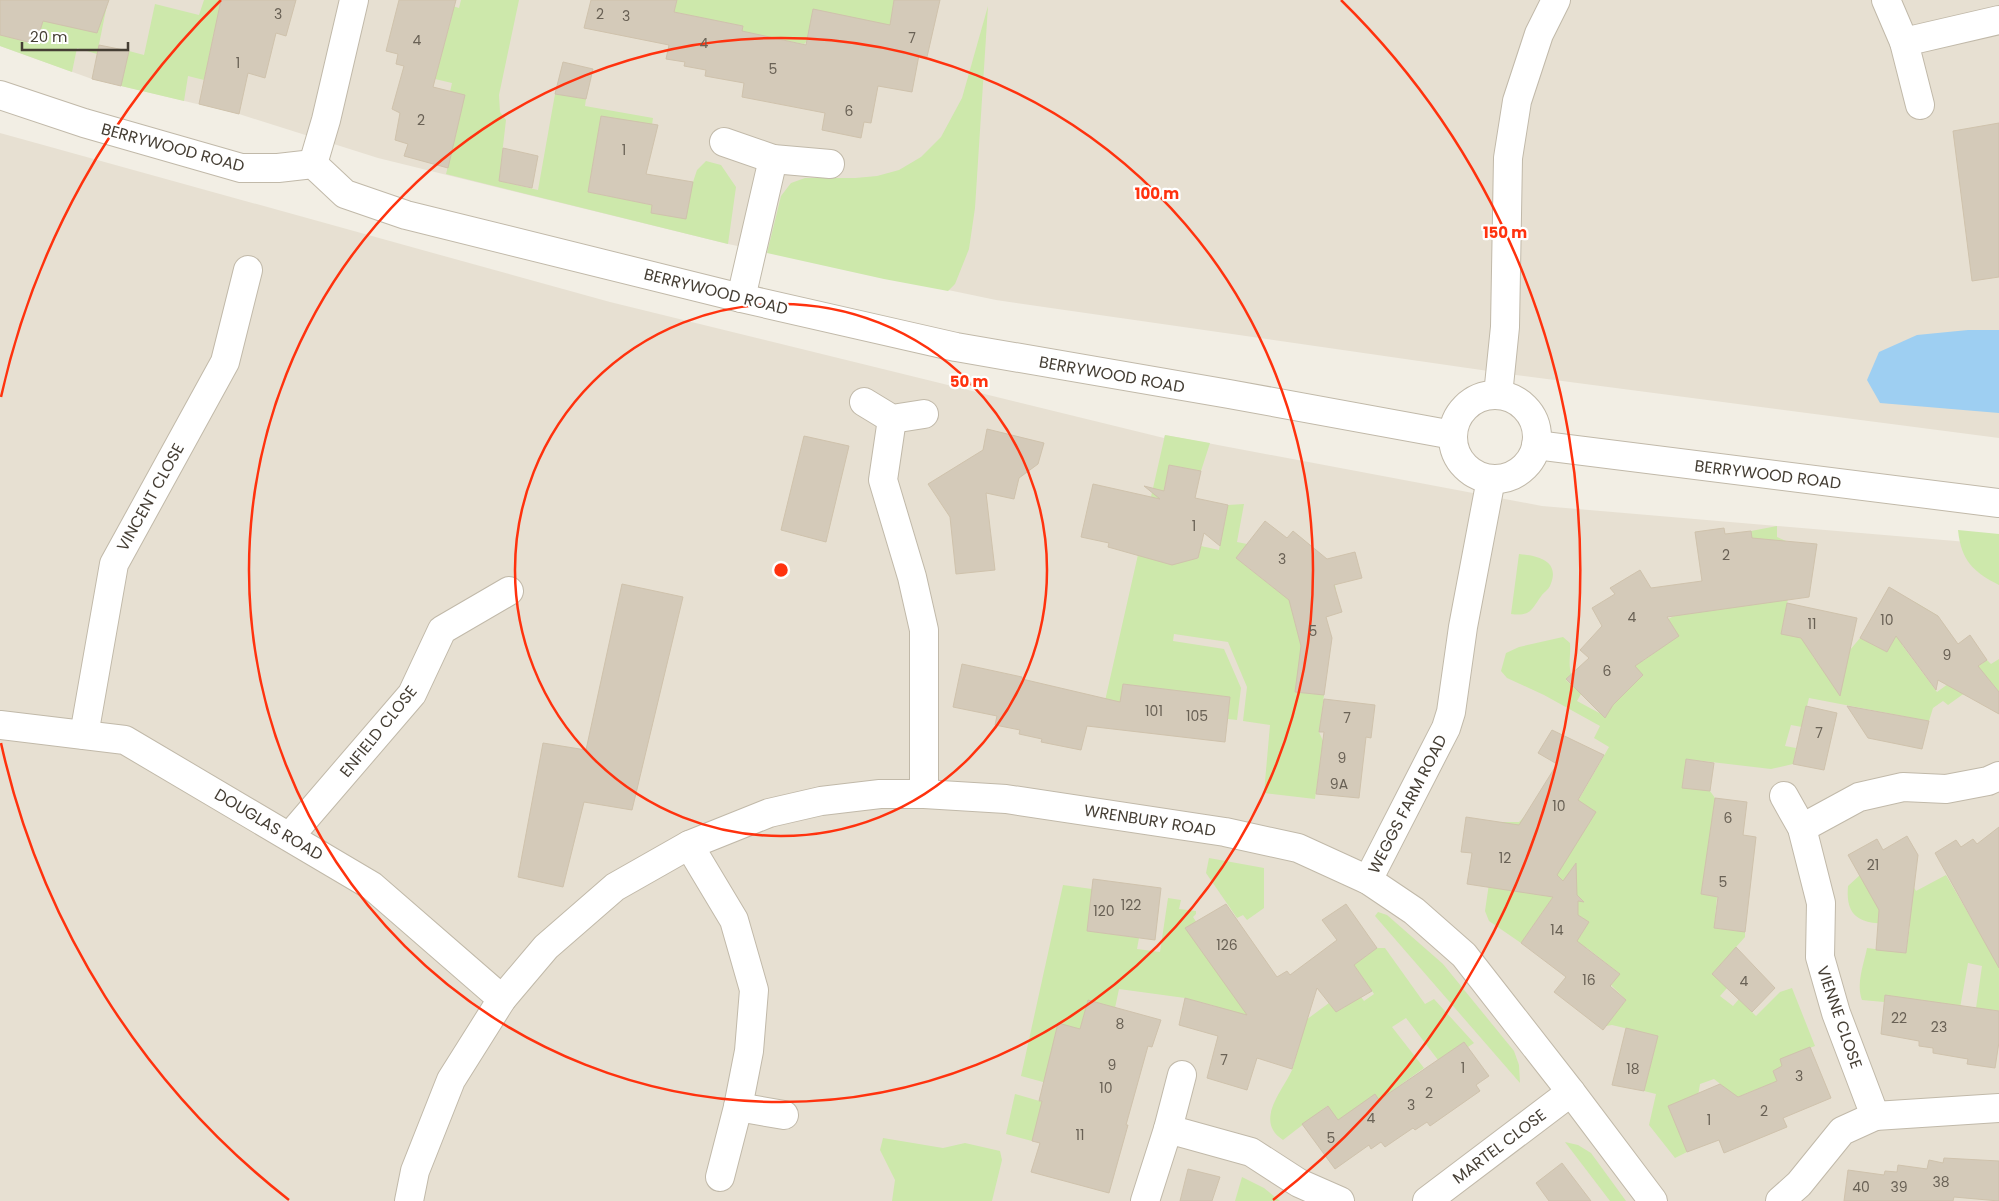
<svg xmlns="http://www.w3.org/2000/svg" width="1999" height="1201" viewBox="0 0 1999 1201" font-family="Poppins,sans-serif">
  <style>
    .residential { fill: #e7e0d2 }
    .green { fill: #cde8ab }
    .water { fill: #9ecff2 }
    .building { fill: #d4cab9; stroke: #cfc2ac }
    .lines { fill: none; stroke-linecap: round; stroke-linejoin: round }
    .minor-casing { stroke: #c1b9a9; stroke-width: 30 }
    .tertiary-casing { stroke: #c1b9a9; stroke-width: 30 }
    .minor { stroke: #fff; stroke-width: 28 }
    .tertiary { stroke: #fff; stroke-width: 28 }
    .ring { fill: none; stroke: #ff320e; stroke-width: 2.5 }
    .labels { text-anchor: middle; stroke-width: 4.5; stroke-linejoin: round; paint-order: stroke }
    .number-label { font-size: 14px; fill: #696155 }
    .street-label { font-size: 16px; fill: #453e34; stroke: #fff }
    .centre { fill: #ff320e; stroke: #fff; stroke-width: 2.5 }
    .ring-label { font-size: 15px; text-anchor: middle; font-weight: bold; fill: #ff320e; stroke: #fff; stroke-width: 4.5; stroke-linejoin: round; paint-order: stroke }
  </style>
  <rect width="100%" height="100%" fill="#f2eee4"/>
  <g class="residential">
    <polygon points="0,0 1999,0 1999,438 1516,375 996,300 728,244 378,158 239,114 92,79 0,46"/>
    <polygon points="0,133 610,302 1164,438 1165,435 1542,506 1979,543 1999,546 1999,1201 0,1201"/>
  </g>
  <g class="green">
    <polygon points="87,0 107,5 97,54 77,48 72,72 0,46 0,35 36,44 43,21"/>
    <polygon points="204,0 252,0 215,28 204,80 188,76 184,101 121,86 129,51 144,55 155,4 199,15"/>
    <polygon points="461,0 519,0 499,95 500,112 506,120 499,181 538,190 555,94 586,99 585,106 653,118 652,125 601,116 588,192 652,205 651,213 693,182 697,170 706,161 721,165 736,187 728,244 446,174 457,131 442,127 452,83 435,79 452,16 449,5 459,8"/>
    <polygon points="677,0 894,0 880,86 871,86 813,10 807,41 804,44 782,40 779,56 739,80 731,81 743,26 674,12"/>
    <polygon points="988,6 975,208 969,249 955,284 948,291 884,279 767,253 781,196 791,183 805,178 855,178 877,176 899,170 921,157 941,137 962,98"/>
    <polygon points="1165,435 1210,443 1201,471 1169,465 1164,490 1173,493 1183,557 1198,559 1201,546 1219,550 1228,505 1244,504 1237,542 1247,544 1258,551 1247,567 1283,595 1328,559 1336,589 1290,603 1303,654 1295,692 1324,695 1319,732 1323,741 1315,799 1264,793 1270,725 1243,721 1247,687 1228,642 1174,634 1173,641 1224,649 1241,688 1237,720 1228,719 1230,697 1123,684 1118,725 1100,723"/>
    <path d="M1777 526V537L1786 541 1790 589 1781 633 1814 641 1811 653 1814 658 1822 660 1850 650 1860 638 1887 652 1915 602 1938 616 1902 645 1937 692 1963 673 1965 676 1987 660 1991 664 1999 659V692L1987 677 1948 705 1943 701 1933 708 1929 721 1809 698 1802 727 1791 725 1785 746 1796 748 1793 764 1771 769 1686 759 1683 787 1710 791 1715 798 1701 894 1717 897 1714 928 1745 932V937L1713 973 1727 988 1720 996 1733 1006 1739 999 1756 1016 1780 992 1792 988 1815 1046 1780 1059 1783 1066 1773 1071 1777 1081 1730 1100 1724 1087 1714 1079 1700 1084 1698 1096 1670 1110 1687 1152 1675 1158 1649 1125 1656 1094 1644 1091 1658 1036 1612 1025 1606 1026 1626 1000 1611 985 1619 973 1587 948 1575 944 1589 922 1572 911 1578 903 1577 895 1571 889 1553 897 1521 943 1489 921 1485 911 1498 822H1519L1524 817 1574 847 1596 812 1578 801 1609 747 1594 738 1600 726 1544 695 1507 678 1501 671 1506 653 1519 647 1563 637 1570 643C1571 654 1568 663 1571 674L1566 680 1581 694 1577 701 1603 715 1643 675 1605 637 1643 661 1678 636 1668 619 1756 576 1751 531Z"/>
    <path d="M1958 530 1999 534V585C1973 572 1961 560 1958 530Z"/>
    <path d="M1519 554C1539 556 1561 561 1550 586 1548 590 1544 592 1542 595 1532 608 1532 617 1511 614Z"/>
    <polygon points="1209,858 1264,868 1264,908 1247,920 1243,915 1237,918 1206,873"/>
    <path d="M1904 870 1916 891 1946 875 1982 937 1999 915V1011L1976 1008 1982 966 1968 963 1960 1008 1885 996 1884 1002 1862 1000C1856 983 1864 964 1867 948L1906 953 1910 926C1878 921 1844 931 1848 886L1860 875Z"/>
    <path d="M1063 885 1092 889 1087 931 1139 938 1137 949 1160 952 1168 898 1181 900 1179 909 1196 911V914L1193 917 1197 923 1306 1020 1329 1003 1336 1012 1345 1007 1352 985 1364 1001 1374 994 1354 965 1377 948H1385L1425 1004 1434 999 1474 1043 1468 1047 1464 1042 1438 1060 1406 1018 1392 1027 1424 1068 1389 1093 1405 1116 1395 1123 1375 1095 1338 1120 1327 1106 1283 1140C1254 1121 1282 1092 1292 1070 1295 1062 1297 1052 1300 1043L1207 1033 1215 1006 1185 998 1119 989 1115 1008 1088 1000 1080 1029 1058 1023 1054 1038 1085 1046 1076 1091 1021 1076Z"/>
    <polygon points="1378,912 1387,915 1443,964 1514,1051 1519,1065 1520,1083 1375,916"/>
    <polygon points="1015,1094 1050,1104 1045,1128 1036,1126 1032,1141 1006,1134"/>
    <polygon points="883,1138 943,1148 965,1143 1000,1151 1002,1160 992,1201 892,1201 895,1180 880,1150"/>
    <polygon points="1565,1142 1578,1145 1591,1153 1626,1201 1610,1201"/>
    <polygon points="1242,1177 1264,1188 1280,1201 1235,1201"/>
  </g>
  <polygon class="water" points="1968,330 1999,330 1999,413 1880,403 1867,380 1879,352 1917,335"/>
  <g class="building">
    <polygon points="0,0 109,0 97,33 43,21 36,44 0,35"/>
    <polygon points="221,0 296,0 286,36 276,33 265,78 248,73 239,114 199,104"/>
    <polygon points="399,0 456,0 433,87 465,95 448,168 404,156 408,144 395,140 400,113 392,109 404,66 396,64 398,54 386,51"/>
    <polygon points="591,0 677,0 674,12 743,26 742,31 806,45 813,9 890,25 894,0 940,0 927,57 919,55 912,92 878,86 871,123 864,122 861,138 822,130 825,113 742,97 744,83 705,76 706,70 684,66 685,62 666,59 669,45 584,28"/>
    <polygon points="99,45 129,51 121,86 92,79"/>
    <polygon points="563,62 593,69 586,99 555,94"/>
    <polygon points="601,116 658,125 646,174 693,182 686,219 651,213 652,205 588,192"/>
    <polygon points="1999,123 1999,277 1972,281 1953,131"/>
    <polygon points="503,148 538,156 532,188 499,181"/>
    <polygon points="987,429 1044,443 1038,464 1019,478 1014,499 986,493 995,570 956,574 950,517 928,484 983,450"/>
    <polygon points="804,436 849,446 826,542 781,530"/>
    <polygon points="1169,465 1201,471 1195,498 1228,505 1220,546 1204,533 1198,558 1172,565 1108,547 1109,543 1081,537 1093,484 1160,499 1144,486 1164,491"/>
    <polygon points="1265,521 1287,538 1293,531 1327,559 1355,552 1362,578 1334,585 1342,612 1326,617 1332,638 1324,695 1295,692 1301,646 1289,600 1236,558"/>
    <polygon points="1724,528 1725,534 1751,531 1752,538 1817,544 1809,597 1667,617 1679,636 1635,666 1643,675 1613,705 1605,718 1566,679 1589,658 1580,650 1602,626 1592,608 1615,594 1610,588 1640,570 1651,588 1702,581 1695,532"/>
    <polygon points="622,584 683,597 632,810 584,802 563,887 518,877 543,743 586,750"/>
    <polygon points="1889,587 1938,616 1958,644 1970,635 1987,660 1978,666 1999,692 1999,714 1938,680 1936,690 1896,636 1887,652 1860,638"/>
    <polygon points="1787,603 1857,618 1840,696 1801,638 1781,634"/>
    <polygon points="962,664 1022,677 1022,679 1120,702 1123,684 1230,697 1225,742 1087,726 1081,750 1041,742 1042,739 1019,734 1020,730 995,725 997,716 953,707"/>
    <polygon points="1324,699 1375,705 1371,738 1366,737 1359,798 1316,794 1324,732 1319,732"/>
    <polygon points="1806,706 1837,713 1824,770 1793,764"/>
    <polygon points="1847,706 1929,721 1922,749 1868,738"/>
    <polygon points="1552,730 1604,755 1578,800 1596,812 1557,875 1563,881 1576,863 1577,895 1584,902 1578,901 1578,915 1589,922 1577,941 1620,974 1610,986 1626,1000 1603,1030 1554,992 1566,977 1521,943 1553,897 1467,884 1472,853 1461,852 1466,817 1519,825 1557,764 1538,753"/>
    <polygon points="1686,759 1714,763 1710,791 1682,788"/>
    <polygon points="1715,798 1747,802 1743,835 1756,837 1745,932 1714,928 1718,897 1701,894"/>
    <polygon points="1999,827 1999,968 1935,853 1956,840 1961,847 1973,839 1977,844"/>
    <polygon points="1907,836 1918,855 1906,953 1876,950 1879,910 1848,855 1877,839 1883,850"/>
    <polygon points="1093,879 1161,888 1155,940 1087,931"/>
    <polygon points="1226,904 1277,977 1287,971 1290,975 1337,940 1322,920 1346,904 1377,948 1354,965 1372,991 1336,1012 1317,988 1292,1069 1257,1058 1247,1090 1207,1078 1218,1036 1179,1025 1185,998 1247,1015 1185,928"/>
    <polygon points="1736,947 1775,988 1752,1012 1712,974"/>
    <polygon points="1885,995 1999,1011 1999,1042 1995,1068 1967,1064 1968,1059 1933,1053 1933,1048 1919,1046 1919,1041 1881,1034"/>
    <polygon points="1088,1000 1161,1020 1152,1047 1148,1046 1126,1125 1128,1125 1109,1193 1031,1172 1040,1143 1032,1141 1042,1101 1039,1101 1058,1023 1080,1029"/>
    <polygon points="1626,1028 1658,1036 1644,1091 1612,1085"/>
    <polygon points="1464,1042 1489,1076 1476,1085 1480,1091 1430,1126 1427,1122 1415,1130 1413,1128 1385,1147 1381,1142 1371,1149 1369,1145 1335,1169 1302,1124 1328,1106 1338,1120 1375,1094 1379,1100"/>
    <polygon points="1810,1047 1831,1098 1783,1118 1787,1127 1724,1153 1719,1140 1687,1152 1668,1106 1720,1084 1738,1097 1777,1081 1773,1071 1782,1066 1780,1059"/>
    <polygon points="1944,1158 1999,1161 1999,1201 1954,1197 1953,1201 1844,1201 1848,1170 1884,1175 1885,1171 1897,1172 1898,1165 1927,1169 1929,1160 1943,1163"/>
    <polygon points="1562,1163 1591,1201 1549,1201 1536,1183"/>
    <polygon points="1188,1169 1220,1177 1212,1201 1180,1201"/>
  </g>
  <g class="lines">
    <defs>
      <g id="minor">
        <polyline points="1886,0 1904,42 1920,105"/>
        <polyline points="1904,42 1999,20"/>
        <polyline points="724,142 773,159 830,164"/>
        <polyline points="313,164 326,120 354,0"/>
        <polyline points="741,298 773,159"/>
        <polyline points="1498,395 1505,327 1508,158 1517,101 1539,34 1556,0"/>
        <polyline points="864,402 892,419 924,414"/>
        <polyline points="892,419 883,480 912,577 924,630 924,794"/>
        <polyline points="0,725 125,740 372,886 502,999"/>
        <polyline points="84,735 114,564 225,362 248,270"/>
        <polyline points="1802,828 1859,797 1903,787 1946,789 1988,781 1999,776"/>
        <polyline points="290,836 412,694 442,630 509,591"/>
        <polyline points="689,845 734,920 754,990 749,1051 738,1107 720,1177"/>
        <polyline points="1368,880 1446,728 1451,712 1463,627 1491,479"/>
        <polyline points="738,1107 784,1115"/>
        <polyline points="1875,1116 1999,1108"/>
        <polyline points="1168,1129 1182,1075"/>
        <polyline points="409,1201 415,1171 451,1080 502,999 546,947 615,887 689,845 769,813 821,801 880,794 924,794 1006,799 1225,832 1298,848 1368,880 1414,911 1464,955 1571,1092 1653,1201"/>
        <polyline points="1145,1201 1168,1129 1251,1152 1299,1183 1340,1201"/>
        <polyline points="1427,1201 1571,1092"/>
        <polyline points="1780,1201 1799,1184 1842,1131 1875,1116 1836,1013 1820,957 1821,903 1802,828 1784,796"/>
      </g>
      <g id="tertiary">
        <polyline points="0,95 84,123 241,168 278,168 313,164 345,194 406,215 741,298 956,347 1229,394 1453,435"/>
        <circle cx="1495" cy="437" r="42"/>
        <polyline points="1536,445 1999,503"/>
      </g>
    </defs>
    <use href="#minor" class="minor-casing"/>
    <use href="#tertiary" class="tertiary-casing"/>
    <use href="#minor" class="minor"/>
    <use href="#tertiary" class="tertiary"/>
  </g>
  <g class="ring">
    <circle cx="781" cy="570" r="266"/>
    <circle cx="781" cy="570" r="532"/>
    <path d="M289 1200A799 799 0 0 1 1 743M1 397A799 799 0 0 1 221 0M1341 0A799 799 0 0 1 1273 1200"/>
  </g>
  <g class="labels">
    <g class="number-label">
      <text x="278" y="19">3</text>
      <text x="600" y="19">2</text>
      <text x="626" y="21">3</text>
      <text x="912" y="43">7</text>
      <text x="417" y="45">4</text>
      <text x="704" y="48">4</text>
      <text x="238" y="68">1</text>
      <text x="773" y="74">5</text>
      <text x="849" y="116">6</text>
      <text x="421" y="125">2</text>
      <text x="624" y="155">1</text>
      <text x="1194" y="531">1</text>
      <text x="1726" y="560">2</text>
      <text x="1282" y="564">3</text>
      <text x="1632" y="622">4</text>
      <text x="1887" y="625">10</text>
      <text x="1812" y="629">11</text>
      <text x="1313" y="636">5</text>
      <text x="1947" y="660">9</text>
      <text x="1607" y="676">6</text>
      <text x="1154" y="716">101</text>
      <text x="1197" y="721">105</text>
      <text x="1347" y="723">7</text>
      <text x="1819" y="738">7</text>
      <text x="1342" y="763">9</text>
      <text x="1339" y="789">9A</text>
      <text x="1559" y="811">10</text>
      <text x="1728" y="823">6</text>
      <text x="1505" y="863">12</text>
      <text x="1873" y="870">21</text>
      <text x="1723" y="887">5</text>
      <text x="1131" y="910">122</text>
      <text x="1104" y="916">120</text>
      <text x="1557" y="935">14</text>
      <text x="1227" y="950">126</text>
      <text x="1589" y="985">16</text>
      <text x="1744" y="986">4</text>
      <text x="1899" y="1023">22</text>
      <text x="1120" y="1029">8</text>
      <text x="1939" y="1032">23</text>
      <text x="1224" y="1065">7</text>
      <text x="1112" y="1070">9</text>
      <text x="1463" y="1073">1</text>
      <text x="1633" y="1074">18</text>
      <text x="1799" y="1081">3</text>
      <text x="1106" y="1093">10</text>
      <text x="1429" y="1098">2</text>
      <text x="1411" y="1110">3</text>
      <text x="1764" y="1116">2</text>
      <text x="1371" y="1123">4</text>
      <text x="1709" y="1125">1</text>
      <text x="1080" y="1140">11</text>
      <text x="1331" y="1143">5</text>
      <text x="1941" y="1187">38</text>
      <text x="1861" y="1192">40</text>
      <text x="1899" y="1192">39</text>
    </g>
    <g class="street-label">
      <text transform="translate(173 147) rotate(15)" y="6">BERRYWOOD ROAD</text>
      <text transform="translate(716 291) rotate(14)" y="6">BERRYWOOD ROAD</text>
      <text transform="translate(1112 374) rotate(10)" y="6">BERRYWOOD ROAD</text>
      <text transform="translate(1768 474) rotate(7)" y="6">BERRYWOOD ROAD</text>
      <text transform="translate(150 497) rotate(-61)" y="6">VINCENT CLOSE</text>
      <text transform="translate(378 731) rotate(-51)" y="6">ENFIELD CLOSE</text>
      <text transform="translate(1407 804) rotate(-63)" y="6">WEGGS FARM ROAD</text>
      <text transform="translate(1150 820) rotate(9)" y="6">WRENBURY ROAD</text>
      <text transform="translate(269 824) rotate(31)" y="6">DOUGLAS ROAD</text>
      <text transform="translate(1840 1017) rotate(71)" y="6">VIENNE CLOSE</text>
      <text transform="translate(1499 1146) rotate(-37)" y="6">MARTEL CLOSE</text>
    </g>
  </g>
  <circle cx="781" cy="570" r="8" class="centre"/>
  <g class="ring-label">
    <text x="1157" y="199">100 m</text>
    <text x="1505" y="238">150 m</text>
    <text x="969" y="387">50 m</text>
  </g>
  <path d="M22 42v8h106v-8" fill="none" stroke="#453e34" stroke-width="2.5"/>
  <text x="30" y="42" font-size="15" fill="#453e34" stroke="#ffffff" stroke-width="4" paint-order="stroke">20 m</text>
</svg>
